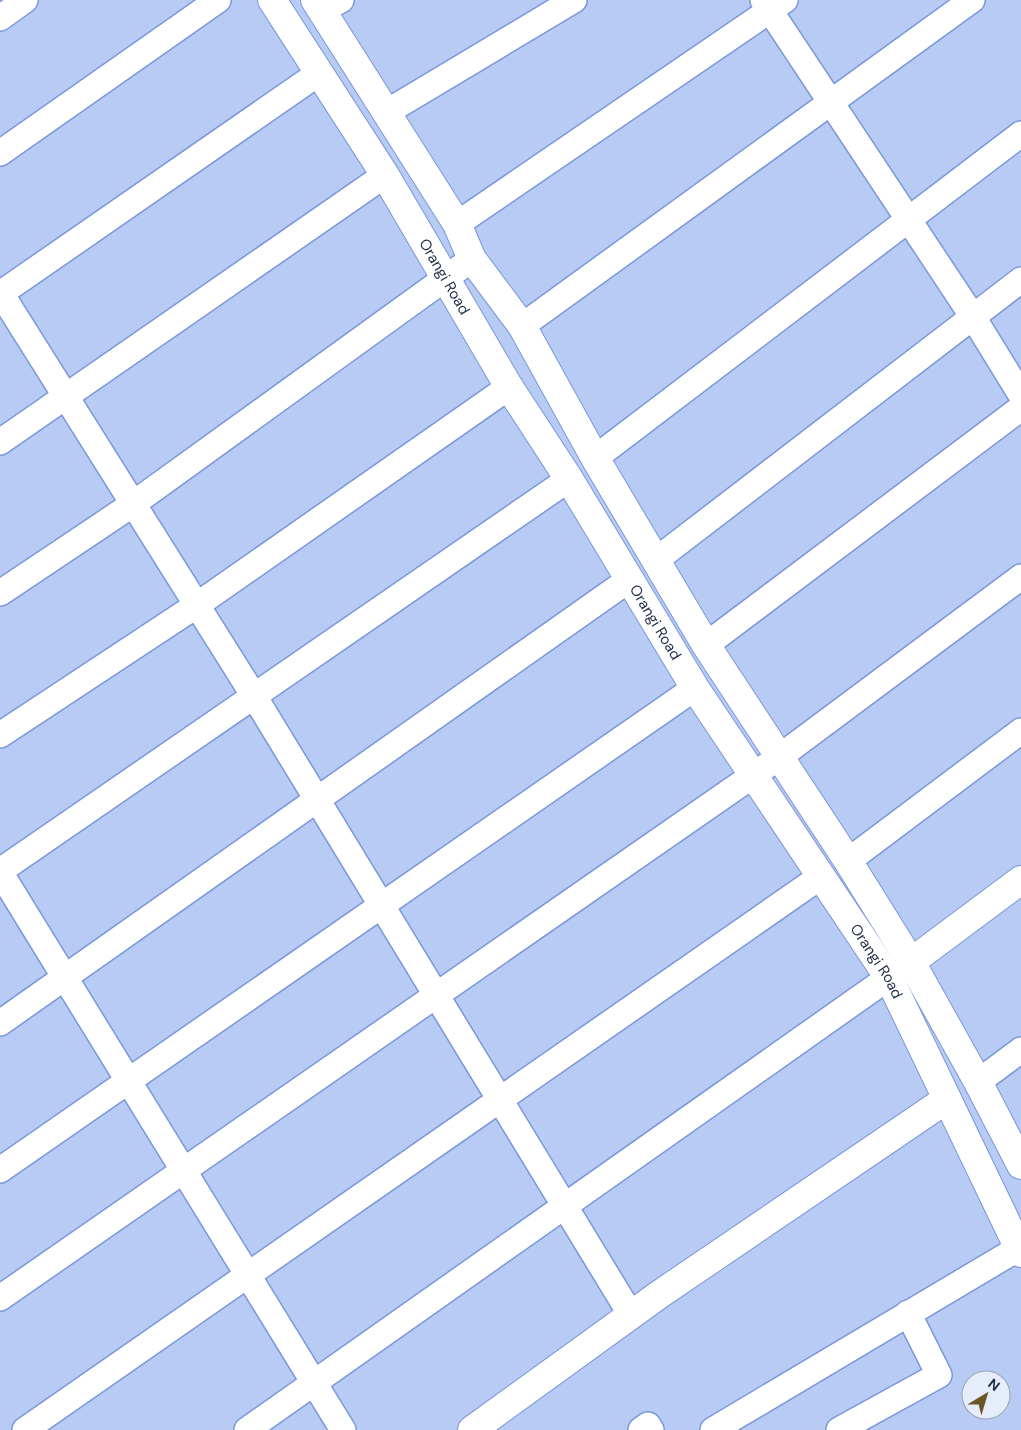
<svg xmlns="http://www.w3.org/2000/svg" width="1021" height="1430" viewBox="0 0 1021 1430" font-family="'DM Sans',sans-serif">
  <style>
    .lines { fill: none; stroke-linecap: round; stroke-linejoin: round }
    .street-casing { stroke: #7a97d9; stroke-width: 28 }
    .secondary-casing { stroke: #7a97d9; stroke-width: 30 }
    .primary-casing { stroke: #7a97d9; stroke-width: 30 }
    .street { stroke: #fff; stroke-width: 25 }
    .secondary { stroke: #fff; stroke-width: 28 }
    .primary { stroke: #fff; stroke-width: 28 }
    .labels { text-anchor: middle; stroke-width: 4; stroke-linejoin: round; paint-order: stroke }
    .street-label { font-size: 15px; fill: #24304b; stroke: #e5ecfa }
  </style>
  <rect width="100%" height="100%" fill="#b8cbf5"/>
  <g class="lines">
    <defs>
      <g id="street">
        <polyline points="763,0 973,317 1021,395"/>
        <polyline points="322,11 341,0"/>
        <polyline points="0,18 25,0"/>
        <polyline points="387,112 574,0"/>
        <polyline points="0,153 218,0"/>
        <polyline points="457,224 785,0"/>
        <polyline points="0,292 254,696 631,1315"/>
        <polyline points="0,294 319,73"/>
        <polyline points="522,326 972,0"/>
        <polyline points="0,442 385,175"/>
        <polyline points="595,458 1021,134"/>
        <polyline points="656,560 1021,280"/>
        <polyline points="0,593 133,504 472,259"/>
        <polyline points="706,645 1021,408"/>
        <polyline points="0,735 197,605 509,387"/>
        <polyline points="848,861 1021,731"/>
        <polyline points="0,871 569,479"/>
        <polyline points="0,872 343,1430"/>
        <polyline points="0,1023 630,579"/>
        <polyline points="978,1082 1021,1050"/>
        <polyline points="0,1170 695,688"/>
        <polyline points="0,1298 778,758 1021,577"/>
        <polyline points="25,1430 820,877"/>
        <polyline points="247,1430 905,966"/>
        <polyline points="641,1430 648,1425 651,1430"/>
        <polyline points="713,1430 1019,1248"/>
        <polyline points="839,1430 939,1375 908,1313"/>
      </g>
      <g id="secondary">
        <polyline points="911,962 1021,880"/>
        <polyline points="472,1430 660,1294 947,1099"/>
      </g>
      <g id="primary">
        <path id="s1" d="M272 0 385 175 509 387 569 479 695 688 889 978 1021 1253"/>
        <polyline points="315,0 457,224 472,259 522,326 595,458 706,645 848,861 911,962 978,1082 1021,1165"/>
      </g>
    </defs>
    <use href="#street" class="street-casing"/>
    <use href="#secondary" class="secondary-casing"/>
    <use href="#primary" class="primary-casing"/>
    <use href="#street" class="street"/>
    <use href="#secondary" class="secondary"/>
    <use href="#primary" class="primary"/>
  </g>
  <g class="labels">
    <g class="street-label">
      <text dy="5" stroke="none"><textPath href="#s1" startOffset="326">Orangi Road</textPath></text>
      <text dy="5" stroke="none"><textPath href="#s1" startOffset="731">Orangi Road</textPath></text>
      <text dy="5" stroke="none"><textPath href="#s1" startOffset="1136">Orangi Road</textPath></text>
    </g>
  </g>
  <g transform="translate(986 1395) rotate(38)"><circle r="24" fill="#e5ecfa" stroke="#98a1b4"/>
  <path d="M0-4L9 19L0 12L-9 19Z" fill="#6b5625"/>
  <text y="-8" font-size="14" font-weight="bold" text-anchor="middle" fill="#24304b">N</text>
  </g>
</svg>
